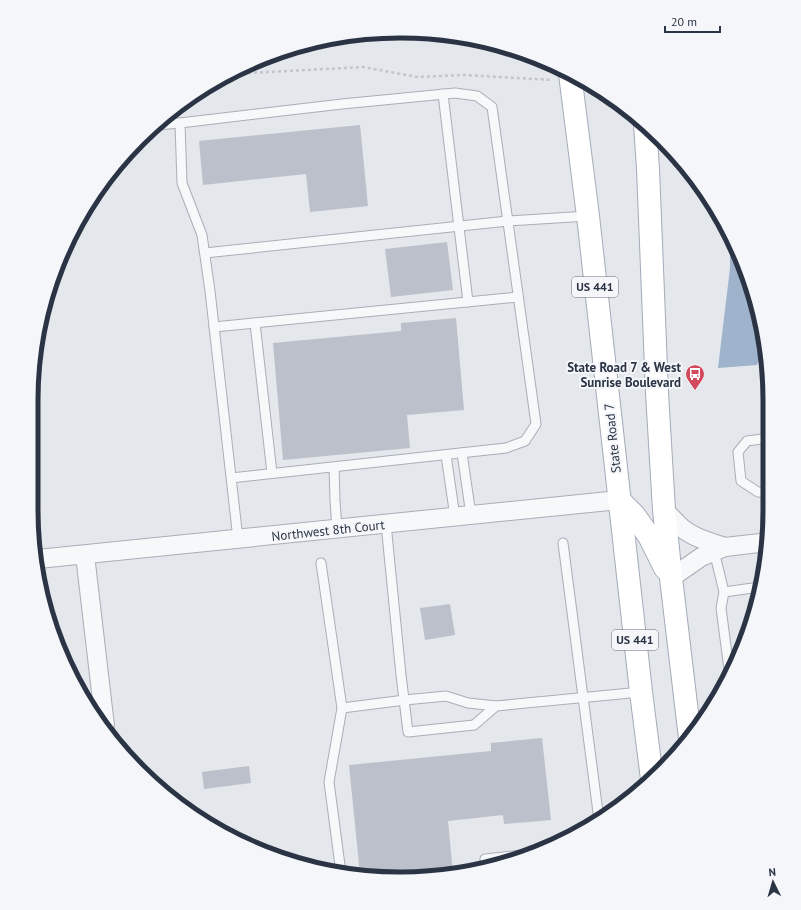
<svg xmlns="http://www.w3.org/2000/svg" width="801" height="910" viewBox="0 0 801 910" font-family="'PT Sans',sans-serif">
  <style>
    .water { fill: #9fb4cc }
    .building { fill: #bbc0ca }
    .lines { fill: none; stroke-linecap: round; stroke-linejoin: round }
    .service-casing { stroke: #a9aeb7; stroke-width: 11 }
    .minor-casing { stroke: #a9aeb7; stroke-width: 20 }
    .primary-casing { stroke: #a3abb8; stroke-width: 24 }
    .path { stroke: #c2c5cb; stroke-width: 2.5; stroke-dasharray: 3 3; stroke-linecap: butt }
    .service { stroke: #f7f8fa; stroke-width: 9 }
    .minor { stroke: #f7f8fa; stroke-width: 18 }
    .primary { stroke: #fff; stroke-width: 22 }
    .labels { text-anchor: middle; stroke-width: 4; stroke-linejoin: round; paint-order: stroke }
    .shield { fill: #f4f6f9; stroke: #676e7b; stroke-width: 1 }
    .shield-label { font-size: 12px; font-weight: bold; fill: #2b3445 }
    .poi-label { font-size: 13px; font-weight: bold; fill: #2b3445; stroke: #f4f6f9; text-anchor: end }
    .street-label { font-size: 13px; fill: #2b3445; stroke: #f4f6f9 }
    .rim { fill: none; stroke: #2b3445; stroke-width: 5 }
  </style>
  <rect width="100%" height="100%" fill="#e4e7ec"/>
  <polygon class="water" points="730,234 757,305 764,344 757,365 718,368 730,268"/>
  <g class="building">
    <polygon points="360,125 368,206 310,212 306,174 203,185 199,141"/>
    <polygon points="447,242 453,290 391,297 385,249"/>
    <polygon points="456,318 464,410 407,415 410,448 283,460 273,343 401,331 401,323"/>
    <polygon points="450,604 455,635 425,640 420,608"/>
    <polygon points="542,738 551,820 504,824 503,815 448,821 453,873 424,878 360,874 349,765 491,751 491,743"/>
    <polygon points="249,766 251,783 204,789 202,772"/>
  </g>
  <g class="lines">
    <defs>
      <g id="service">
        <polyline points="443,94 468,302"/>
        <polyline points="157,125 180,123"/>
        <polyline points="205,253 508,221 588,216"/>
        <polyline points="255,323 272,473"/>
        <polyline points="214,327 518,297"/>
        <polyline points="462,453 471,515"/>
        <polyline points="446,455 455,517"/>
        <polyline points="334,467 335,500 337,529"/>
        <polyline points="231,478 506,448 525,441 536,424 492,107 477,96 455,93 342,104 180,123 182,183 202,235 210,291 238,539"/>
        <polyline points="769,493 758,492 741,481 738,452 747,441 769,438"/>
        <polyline points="386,524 401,675 408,732 474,725 496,706"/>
        <polyline points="563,543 599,820"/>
        <polyline points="714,551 724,592 721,608 730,677"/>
        <polyline points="321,563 342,708 329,782 341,873"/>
        <polyline points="724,592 760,587"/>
        <polyline points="342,708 405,700 446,696 468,703 496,706 641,692"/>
        <polyline points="486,868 485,859 523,855"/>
      </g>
      <g id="minor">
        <path d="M664 510C670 516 676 522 682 528 694 538 710 542 725 547"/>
        <polyline points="85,555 105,726"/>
        <polyline points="38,559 619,500"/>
        <polyline points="671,578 701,557 725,547 768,542"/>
      </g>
      <g id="primary">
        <polyline points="570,74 588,216 641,692 652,779"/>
        <polyline points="645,124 648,169 657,393 664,510 671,578 690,738"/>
        <polyline points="619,500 634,515 649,536 665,568"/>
      </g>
    </defs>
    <use href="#service" class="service-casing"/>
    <use href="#minor" class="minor-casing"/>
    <use href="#primary" class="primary-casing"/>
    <polyline class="path" points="230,74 363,67 417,77 465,75 552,80"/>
    <use href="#service" class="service"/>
    <use href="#minor" class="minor"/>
    <use href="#primary" class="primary"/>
  </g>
  <defs>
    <symbol id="bus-pin" viewBox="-11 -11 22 30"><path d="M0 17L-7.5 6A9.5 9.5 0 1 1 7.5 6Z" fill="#d1495b" stroke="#f4f6f9"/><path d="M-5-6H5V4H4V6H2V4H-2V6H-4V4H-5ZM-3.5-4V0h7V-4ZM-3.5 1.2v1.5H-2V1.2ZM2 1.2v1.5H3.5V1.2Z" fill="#fff"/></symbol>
  </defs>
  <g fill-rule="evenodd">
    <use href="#bus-pin" x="684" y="363" width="22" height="30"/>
  </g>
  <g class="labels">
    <g class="shield">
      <rect x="572" y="277" width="46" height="20" rx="3"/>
      <rect x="612" y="630" width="46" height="20" rx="3"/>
    </g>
    <g class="shield-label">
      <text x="595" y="291">US 441</text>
      <text x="635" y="644">US 441</text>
    </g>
    <g class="poi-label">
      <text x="681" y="372">State Road 7 &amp; West<tspan x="681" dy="15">Sunrise Boulevard</tspan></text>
    </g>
    <g class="street-label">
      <text transform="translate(612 438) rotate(-96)" y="5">State Road 7</text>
      <text transform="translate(328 530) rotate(-6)" y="5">Northwest 8th Court</text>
    </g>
  </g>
  <path d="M0 0H801V910H0ZM400 38H401A362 362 0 0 1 763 400V510A362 362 0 0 1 401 872H400A362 362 0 0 1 38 510V400A362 362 0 0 1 400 38Z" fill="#f4f6f9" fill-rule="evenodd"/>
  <path class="rim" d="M400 38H401A362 362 0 0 1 763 400V510A362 362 0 0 1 401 872H400A362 362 0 0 1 38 510V400A362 362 0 0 1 400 38Z"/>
  <g transform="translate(773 882) rotate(355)" stroke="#f4f6f9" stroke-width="3" paint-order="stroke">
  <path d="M0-3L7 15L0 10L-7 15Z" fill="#2b3445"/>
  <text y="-6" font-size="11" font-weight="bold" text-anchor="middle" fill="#2b3445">N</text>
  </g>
  <path d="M665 26v6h55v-6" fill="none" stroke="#2b3445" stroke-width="2"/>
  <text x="671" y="26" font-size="12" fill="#2b3445" stroke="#f4f6f9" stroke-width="3" paint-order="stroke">20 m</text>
</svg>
